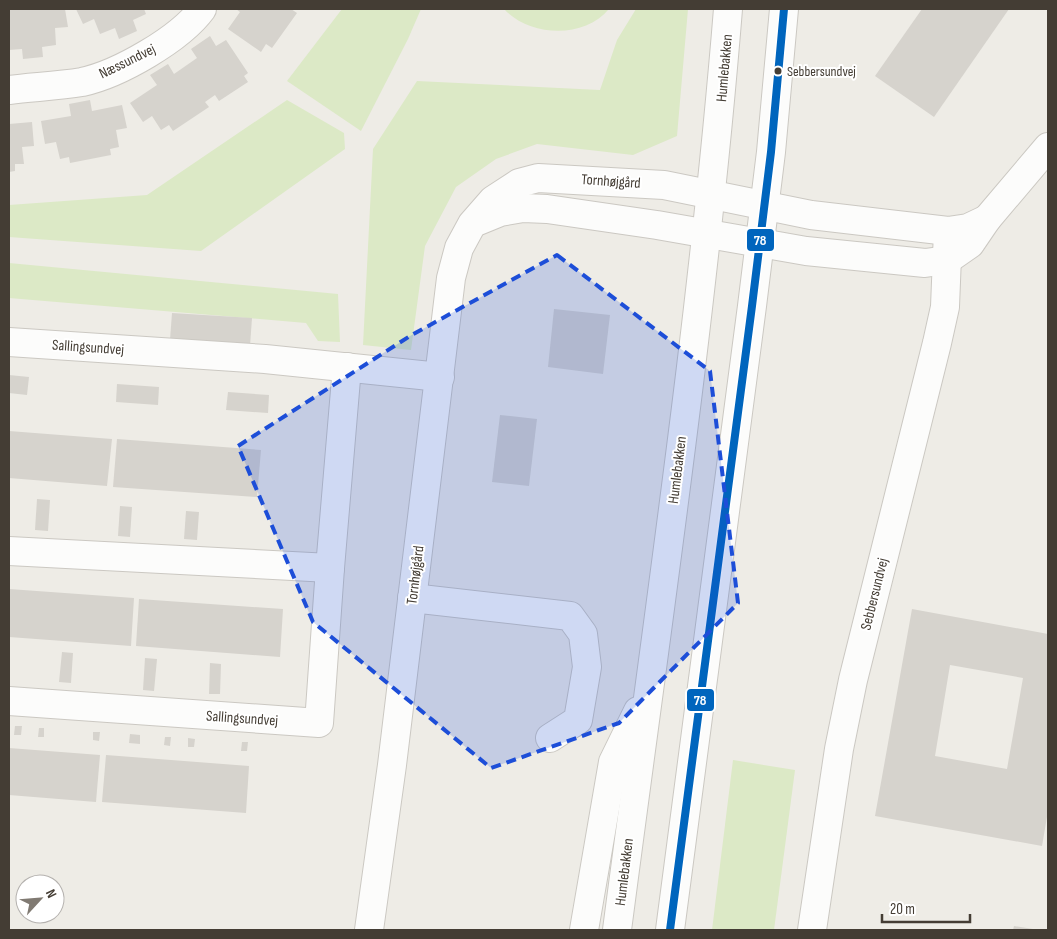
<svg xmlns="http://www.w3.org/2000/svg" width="1057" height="939" viewBox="0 0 1057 939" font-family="'Sofia Sans Condensed',sans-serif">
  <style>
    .green { fill: #dce9c6 }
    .building { fill: #d6d3cd; fill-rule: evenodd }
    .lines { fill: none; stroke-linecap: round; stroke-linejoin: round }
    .minor-casing { stroke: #cbc8c2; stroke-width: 30 }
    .minor { stroke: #fcfcfb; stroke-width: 28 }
    .bus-1-casing { stroke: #fff; stroke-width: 11 }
    .bus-1 { stroke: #0065bd; stroke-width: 8 }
    .marked { fill: #1d4ed8; fill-opacity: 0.2; stroke: #1d4ed8; stroke-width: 4; stroke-dasharray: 10 6; stroke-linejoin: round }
    .bus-dot { fill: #443d34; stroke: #fff; stroke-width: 2 }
    .labels { text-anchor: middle; stroke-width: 4; stroke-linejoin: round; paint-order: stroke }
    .bus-label { font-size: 14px; fill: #443d34; stroke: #fff; text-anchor: start }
    .street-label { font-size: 15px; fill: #443d34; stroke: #fff }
    .line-badge { stroke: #fff; stroke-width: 2 }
    .badge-label { font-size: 14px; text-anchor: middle; font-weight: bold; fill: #fff }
  </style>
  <rect width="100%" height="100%" fill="#eeece6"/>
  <g class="green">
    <polygon points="342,9 421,9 408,39 361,131 287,81"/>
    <path d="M504 9H609C583 40 529 36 504 9Z"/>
    <polygon points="636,9 688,9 677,136 633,155 537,144 496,159 456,187 425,246 411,350 363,345 373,149 417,81 600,90 617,40"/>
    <polygon points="287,100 344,133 345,149 201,251 9,237 9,205 147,195"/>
    <polygon points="9,263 338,294 340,342 318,341 306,323 9,298"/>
    <polygon points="733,760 795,770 774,930 712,930"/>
  </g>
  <g class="building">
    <polygon points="9,9 65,9 68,27 55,28 56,45 42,47 43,57 23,59 22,49 9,50"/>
    <polygon points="76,9 144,9 146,14 133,20 137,31 119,39 115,28 100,34 94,19 83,24"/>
    <polygon points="236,9 291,9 297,13 272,48 266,44 261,52 228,29 240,12"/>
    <polygon points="922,9 1009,9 934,117 875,76"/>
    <polygon points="210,36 216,46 226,40 248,73 244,76 248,82 219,101 215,95 205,102 209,107 173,131 169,125 161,130 152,116 143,122 130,103 157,85 150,75 168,64 174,74 197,58 191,49"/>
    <polygon points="90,100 92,111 122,105 127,128 116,130 119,147 110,149 111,155 70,163 69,157 60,159 56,142 45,144 41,121 71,116 69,104"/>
    <polygon points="32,122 34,146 22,147 24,164 15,164 15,171 9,172 9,124"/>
    <polygon points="554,309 610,315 603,374 548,367"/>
    <polygon points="172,313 252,318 250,346 170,340"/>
    <polygon points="9,375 29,377 27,395 9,393"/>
    <polygon points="117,384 159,387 158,405 116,402"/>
    <polygon points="228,392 269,395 268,413 226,410"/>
    <polygon points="500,415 537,419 529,486 492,482"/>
    <polygon points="9,431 112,439 107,486 9,478"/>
    <polygon points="117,439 261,450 257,497 113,487"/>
    <polygon points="37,499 50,500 48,531 35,530"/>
    <polygon points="120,506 132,507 130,537 118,536"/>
    <polygon points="186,511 199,512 197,540 184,539"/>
    <polygon points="9,589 134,598 131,646 9,637"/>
    <polygon points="139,599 283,609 280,657 136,646"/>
    <path d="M912 609 1048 634V811L1042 846 875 816ZM950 665 1023 678 1007 769 935 756Z"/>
    <polygon points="62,652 73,653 71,683 59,682"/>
    <polygon points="145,658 157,659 154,691 143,690"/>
    <polygon points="210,663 221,664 220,694 209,694"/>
    <polygon points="15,726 22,726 21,735 14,735"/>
    <polygon points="39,728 44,728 44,737 38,737"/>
    <polygon points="93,732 100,732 99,741 93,740"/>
    <polygon points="130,734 140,735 140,744 129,743"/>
    <polygon points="165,737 171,737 170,746 164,745"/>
    <polygon points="188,738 195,739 194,747 188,747"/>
    <polygon points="242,742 248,742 247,751 241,751"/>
    <polygon points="9,748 100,755 96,802 9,795"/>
    <polygon points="106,755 249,766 246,813 102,802"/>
    <polygon points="1014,926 1033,929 1033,930 1013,930"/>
  </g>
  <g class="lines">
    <defs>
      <g id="minor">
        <path d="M9 90C33 87 58 86 82 82 119 74 180 39 202 9"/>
        <polyline points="478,221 500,212 523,208 547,209 657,225 806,251 925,263 947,260 970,244 987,219 1048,147"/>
        <polyline points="9,342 265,359 440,377"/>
        <polyline points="9,551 330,568"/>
        <polyline points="412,598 570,616 583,634 587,667 578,720 550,738"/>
        <polyline points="9,701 319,723 330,568 347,367"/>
        <polyline points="369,930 392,765 451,278 459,248 472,224 493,200 519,183 538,178 664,185 811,215 948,231 968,228 987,219"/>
        <polyline points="584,930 613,762 638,711"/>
        <path d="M617 930C657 624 703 317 728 9"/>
        <polyline points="670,930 752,306 771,152 784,9"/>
        <polyline points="812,930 839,749 853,680 937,343 945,307 948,231"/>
      </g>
    </defs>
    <use href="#minor" class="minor-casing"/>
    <use href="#minor" class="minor"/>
    <defs>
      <polyline id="bus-1" points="670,930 752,306 771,152 784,9"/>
    </defs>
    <use href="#bus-1" class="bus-1-casing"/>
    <use href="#bus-1" class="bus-1"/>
  </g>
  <path class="marked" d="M557 255 710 371 738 603 619 723 491 768 313 622 238 446 410 336Z"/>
  <circle class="bus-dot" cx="778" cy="71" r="4.5"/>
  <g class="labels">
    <g class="bus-label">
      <text x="787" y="76">Sebbersundvej</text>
    </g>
    <g class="street-label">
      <text transform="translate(127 61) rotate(-26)" y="5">Næssundvej</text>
      <text transform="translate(724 68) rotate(-85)" y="5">Humlebakken</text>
      <text transform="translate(611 181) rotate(4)" y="5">Tornhøjgård</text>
      <text transform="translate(88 347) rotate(4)" y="5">Sallingsundvej</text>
      <text transform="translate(677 470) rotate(-83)" y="5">Humlebakken</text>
      <text transform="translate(415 575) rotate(-83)" y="5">Tornhøjgård</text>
      <text transform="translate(874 594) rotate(-76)" y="5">Sebbersundvej</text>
      <text transform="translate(242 718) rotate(4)" y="5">Sallingsundvej</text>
      <text transform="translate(624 872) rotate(-83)" y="5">Humlebakken</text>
    </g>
  </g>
  <g class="line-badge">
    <rect x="746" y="228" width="29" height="24" rx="5" fill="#0065bd"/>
    <rect x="686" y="688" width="29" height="24" rx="5" fill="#0065bd"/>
  </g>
  <g class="badge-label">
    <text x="760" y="245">78</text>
    <text x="700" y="705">78</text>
  </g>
  <rect width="1057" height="939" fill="none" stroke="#443d34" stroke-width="20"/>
  <g transform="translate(40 899) rotate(64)"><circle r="24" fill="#ffffff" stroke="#b4b1ae"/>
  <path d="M0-4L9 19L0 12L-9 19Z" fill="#807a72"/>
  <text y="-8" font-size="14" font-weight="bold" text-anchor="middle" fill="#443d34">N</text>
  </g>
  <path d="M882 914v8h88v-8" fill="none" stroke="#443d34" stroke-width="2.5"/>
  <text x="890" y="914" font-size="15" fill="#443d34" stroke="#ffffff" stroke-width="4" paint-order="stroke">20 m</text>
</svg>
